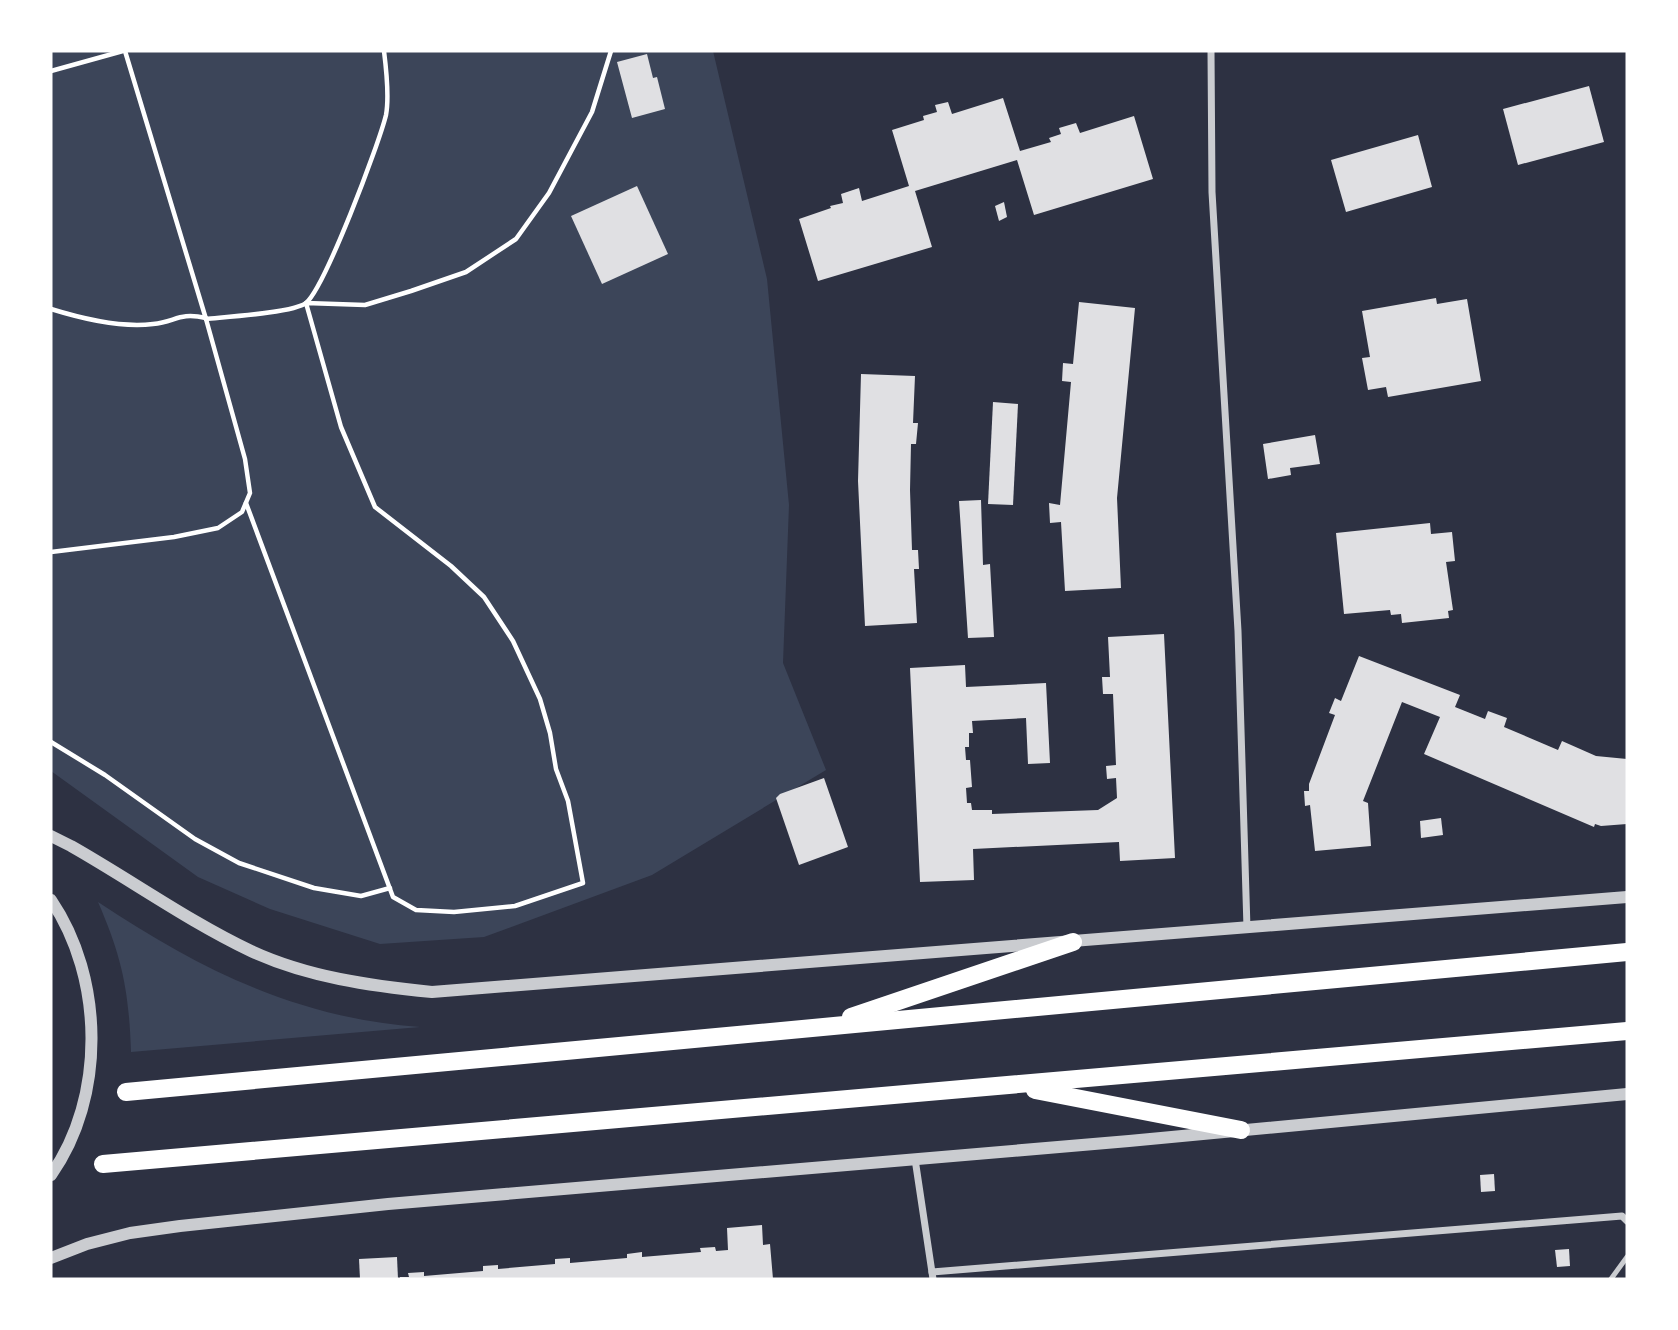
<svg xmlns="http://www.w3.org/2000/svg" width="1678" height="1330" viewBox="0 0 1678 1330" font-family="Helvetica,sans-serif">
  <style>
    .green { fill: #3c4559 }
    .building { fill: #e0e0e3 }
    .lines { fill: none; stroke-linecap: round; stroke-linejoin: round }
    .path { stroke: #fff; stroke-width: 4.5 }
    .service { stroke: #caccd0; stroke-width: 5 }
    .minor { stroke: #caccd0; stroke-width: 7 }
    .tertiary { stroke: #caccd0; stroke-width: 12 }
    .primary { stroke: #fff; stroke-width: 18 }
  </style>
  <rect width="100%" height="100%" fill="#2d3142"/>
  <g class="green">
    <polygon points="51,51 713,51 767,279 789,505 783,663 826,770 652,875 484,937 380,944 270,909 198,877 51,771"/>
    <path d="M98 902C199 969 296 1018 420 1027L131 1052C129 991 122 957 98 902Z"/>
  </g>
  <g class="building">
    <polygon points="647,54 653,78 657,77 665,109 632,118 617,62"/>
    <polygon points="1589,86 1604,142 1518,165 1503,109"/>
    <polygon points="1003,98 1020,151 1051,142 1049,138 1061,134 1059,128 1076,123 1080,133 1134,116 1153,179 1034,215 1017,160 915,191 932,247 818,281 799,219 831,208 830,206 843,203 841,194 859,188 862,201 909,186 892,130 924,120 923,116 937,112 935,105 948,102 952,114"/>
    <polygon points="1418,135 1432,187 1346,212 1331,160"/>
    <polygon points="637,186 668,254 602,284 571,216"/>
    <polygon points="1004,202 1007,217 999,221 995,206"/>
    <polygon points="1436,298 1437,304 1467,299 1481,381 1388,397 1386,387 1368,390 1362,358 1370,357 1362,311"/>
    <polygon points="1079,302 1135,308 1117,498 1121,588 1065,591 1061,522 1050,523 1049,503 1060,505 1071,382 1062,381 1063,363 1073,364"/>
    <polygon points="861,374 915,376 913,423 918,423 916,444 911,444 910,490 912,550 918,550 919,569 914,569 917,623 865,626 858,481"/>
    <polygon points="993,402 1018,404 1013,505 988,504"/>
    <polygon points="1315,435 1320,464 1290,468 1291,475 1268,479 1263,444"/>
    <polygon points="981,500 983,565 990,564 994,637 968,638 959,501"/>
    <polygon points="1430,523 1431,534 1452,532 1455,561 1446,562 1453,610 1448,611 1449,618 1402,623 1401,614 1391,615 1390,610 1344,614 1336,533"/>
    <polygon points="1164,634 1175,858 1120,861 1119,842 973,849 974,880 920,882 910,668 965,665 966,687 1046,683 1050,763 1028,764 1026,718 972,721 973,733 969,733 969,747 965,747 966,760 970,760 972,787 966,788 967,803 971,803 972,810 992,810 992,814 1098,810 1117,798 1116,778 1107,779 1106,766 1116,765 1113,694 1103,694 1102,677 1110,677 1108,637"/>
    <polygon points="1359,656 1460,695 1455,707 1485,719 1488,711 1507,718 1504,727 1558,750 1562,741 1596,756 1627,759 1627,824 1601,826 1595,824 1594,827 1424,754 1440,717 1402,702 1363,801 1368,803 1371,846 1315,851 1310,805 1305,806 1304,791 1309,791 1309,784 1335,715 1329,713 1335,698 1341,701"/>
    <polygon points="824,778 848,847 799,865 776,798 780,794"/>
    <polygon points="1441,818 1443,835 1421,838 1420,821"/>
    <polygon points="1494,1174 1495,1191 1481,1192 1480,1175"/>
    <polygon points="762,1225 763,1245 770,1244 773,1279 400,1279 400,1277 409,1277 408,1273 424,1272 424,1276 483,1271 483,1266 498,1265 498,1269 555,1264 555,1259 570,1258 570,1263 627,1258 627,1254 642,1252 642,1257 701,1252 700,1248 715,1247 716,1251 728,1250 727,1228"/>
    <polygon points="1569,1249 1570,1266 1557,1267 1555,1250"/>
    <polygon points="397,1257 398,1279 360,1279 359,1259"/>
  </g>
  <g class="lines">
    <g class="path">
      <polyline points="125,51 206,319"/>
      <polyline points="51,71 123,51"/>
      <path d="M51 309C80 318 122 328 153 324 176 322 178 312 206 318"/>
      <polyline points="246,503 393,897 416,910 454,912 515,906 583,883 568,801 556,769 550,733 540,699 513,641 484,597 451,566 375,507 341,427 306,303 365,305 411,291 466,272 516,239 549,193 592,112 611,51"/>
      <path d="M51 552 174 537 218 528 242 512 250 493 245 459 206 319C225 317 293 313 306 303 325 287 379 144 386 115 389 99 386 67 384 51"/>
      <polyline points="51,742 105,775 195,839 239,863 314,888 361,896 390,888"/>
    </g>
    <polyline class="service" points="1611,1279 1627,1257"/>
    <g class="minor">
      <polyline points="1211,51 1212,192 1238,631 1247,928"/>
      <polyline points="915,1159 933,1279"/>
      <polyline points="932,1272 1622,1216 1627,1221"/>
    </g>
    <g class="tertiary">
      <path d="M51 836 71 846C131 880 188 921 251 951 307 977 371 986 432 992L1627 897"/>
      <path d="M51 900C104 978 106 1097 51 1175"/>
      <polyline points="51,1258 87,1244 130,1233 180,1226 388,1204 1129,1141 1627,1094"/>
    </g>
    <g class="primary">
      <polyline points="851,1017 1073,942"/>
      <polyline points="1035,1090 1241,1130"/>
      <polyline points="126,1092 1627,952"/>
      <polyline points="103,1164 1627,1031"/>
    </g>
  </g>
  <rect width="1678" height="1330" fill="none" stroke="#ffffff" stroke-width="105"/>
</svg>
